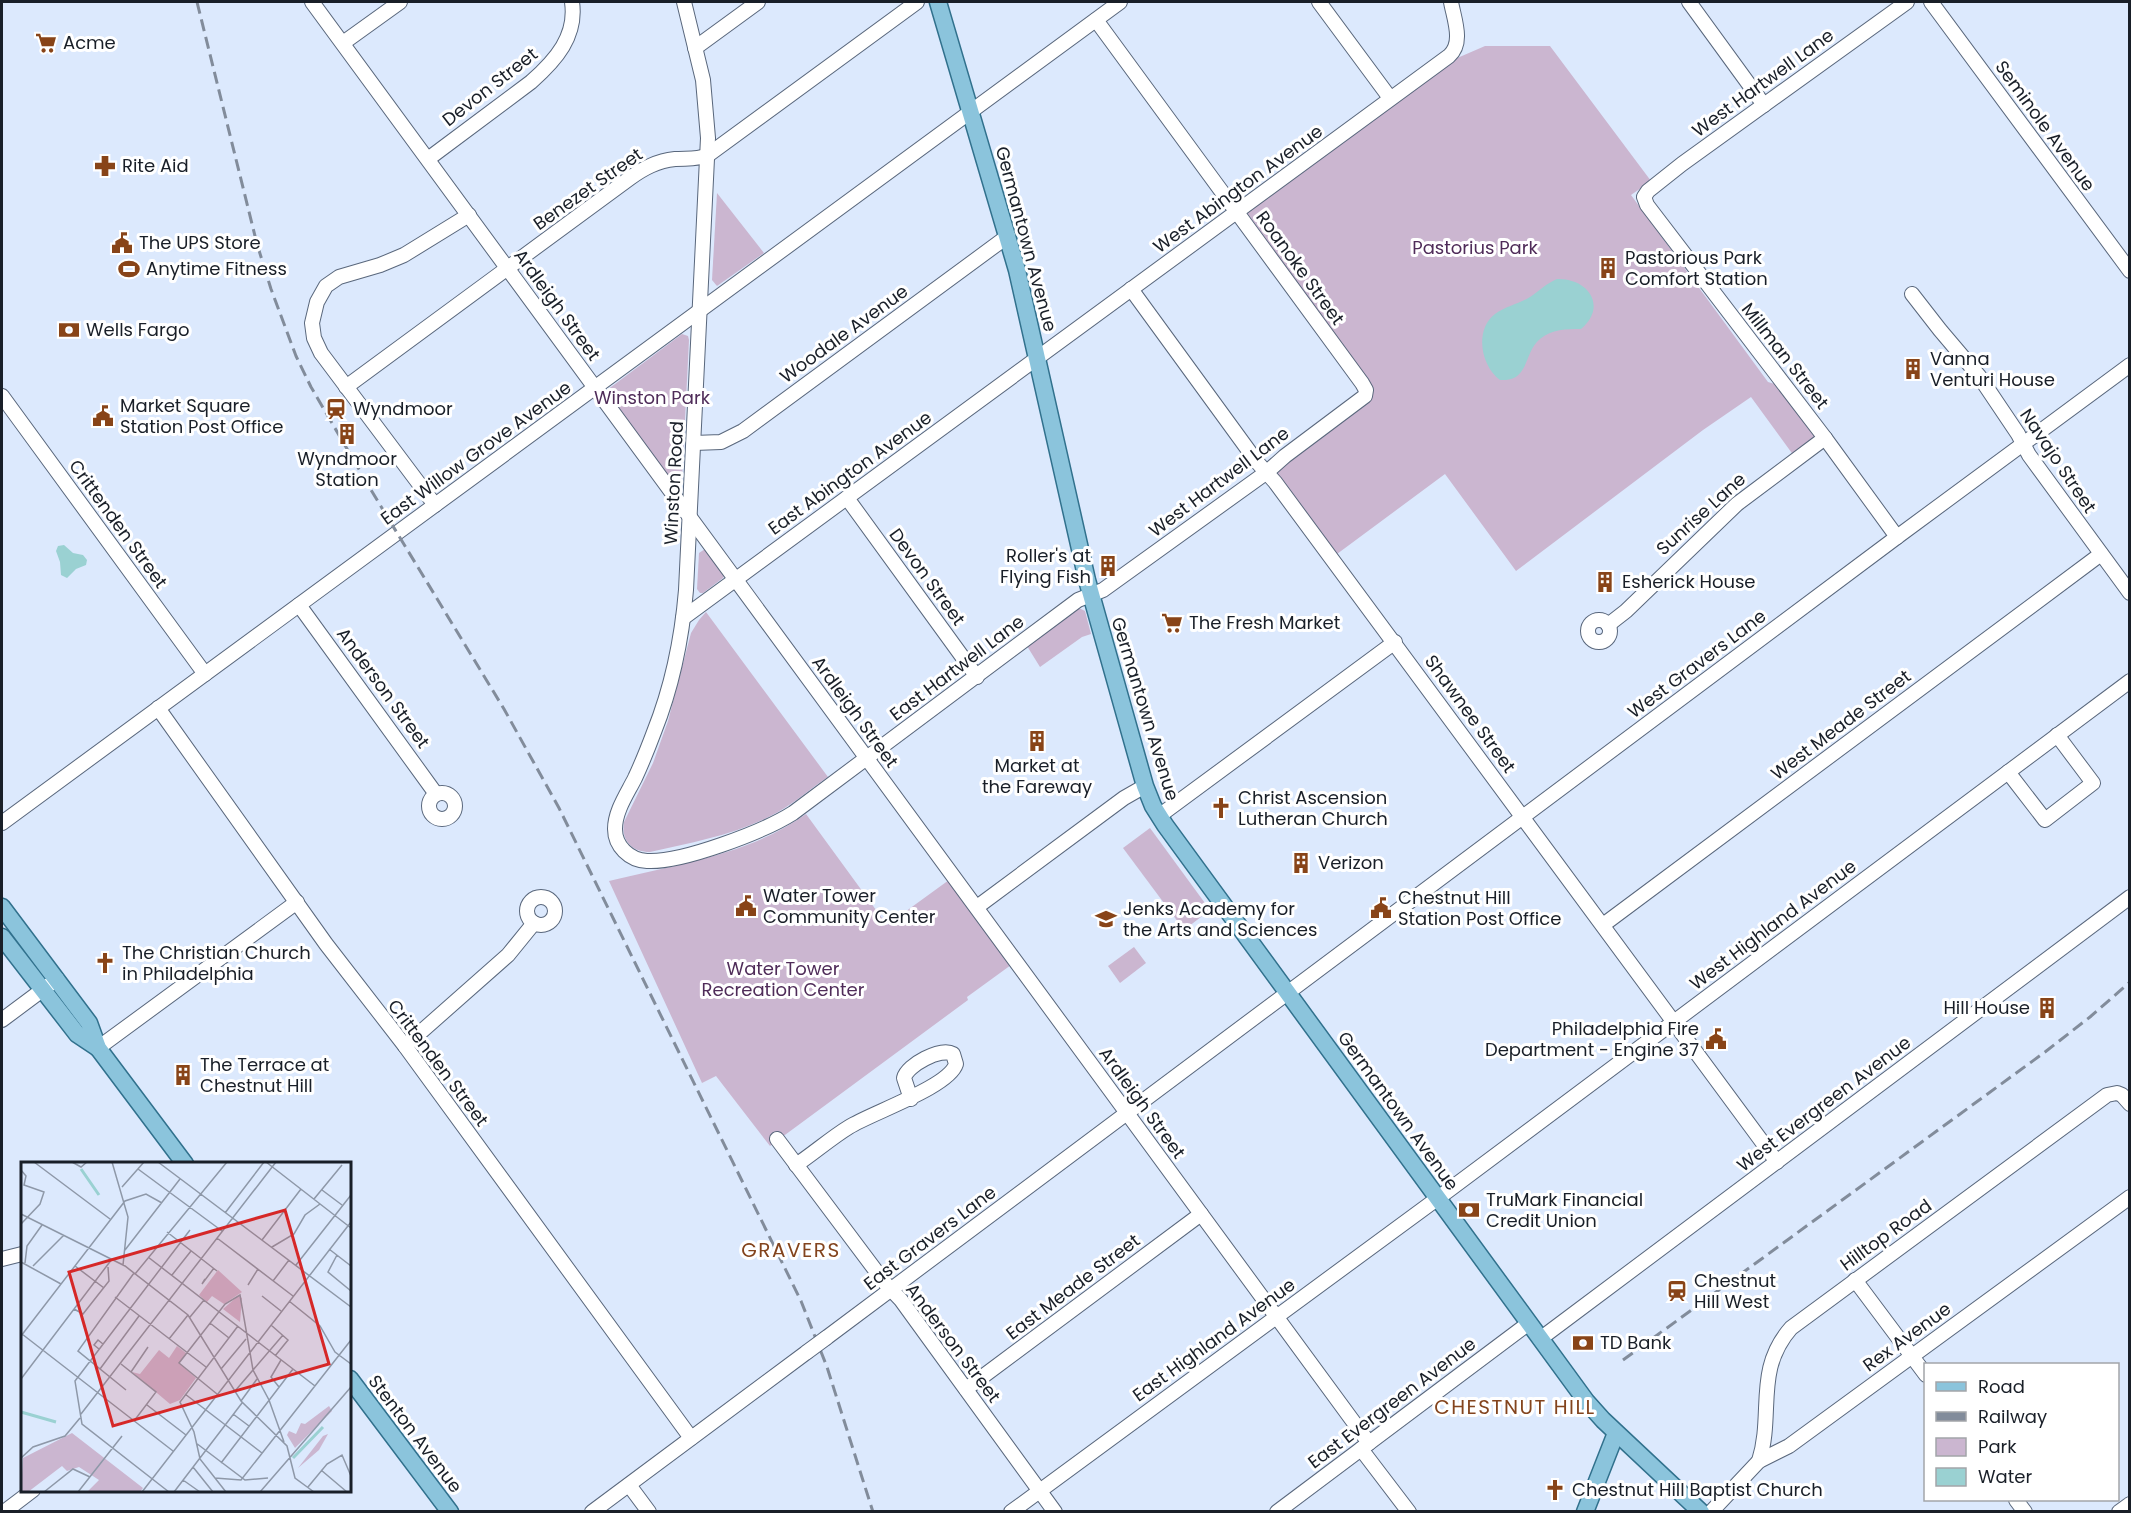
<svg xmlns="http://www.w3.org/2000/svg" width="2131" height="1513" viewBox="0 0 2131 1513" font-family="Poppins,sans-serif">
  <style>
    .green { fill: #cbb6d0 }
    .water { fill: #9ad1d2 }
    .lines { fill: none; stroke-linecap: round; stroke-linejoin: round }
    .minor-casing { stroke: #59677c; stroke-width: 16 }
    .major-casing { stroke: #31718d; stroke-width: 19 }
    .minor { stroke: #fff; stroke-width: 14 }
    .major { stroke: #8bc4dc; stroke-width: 16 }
    .rail { stroke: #828c9b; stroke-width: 3; stroke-dasharray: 12 6; stroke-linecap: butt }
    .minor-bridge-casing { stroke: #59677c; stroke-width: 16; stroke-linecap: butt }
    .minor-bridge { stroke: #fff; stroke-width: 14 }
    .labels { text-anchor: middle; stroke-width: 6; stroke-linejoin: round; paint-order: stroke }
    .poi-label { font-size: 18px; fill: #191f28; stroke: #fff; text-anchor: start }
    .street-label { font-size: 18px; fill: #191f28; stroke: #fff }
    .park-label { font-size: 18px; fill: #4f2c59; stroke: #fff }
    .neighbourhood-label { font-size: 20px; letter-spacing: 1.5px; fill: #83441e; stroke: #fff }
    .inset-river { fill: none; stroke: #9ad1d2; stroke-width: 3 }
    .inset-road { fill: none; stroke: #8e98a8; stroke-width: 1.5 }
    .view { fill: #d62828; fill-opacity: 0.15; stroke: #d62828; stroke-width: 3 }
    .inset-edge { fill: none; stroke: #191f28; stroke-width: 3 }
  </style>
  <rect width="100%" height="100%" fill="#dce9fd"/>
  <g class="green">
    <polygon points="1485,46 1550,46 1651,181 1631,195 1768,382 1778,385 1815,435 1814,439 1794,456 1751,397 1703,430 1516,571 1445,474 1337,554 1277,477 1276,471 1366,403 1347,352 1247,213 1248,210 1455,59"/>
    <polygon points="717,193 764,253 717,286 712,280"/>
    <polygon points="682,334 688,336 689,340 682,480 678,484 673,482 607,393 607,390"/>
    <polygon points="705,549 725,574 723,578 703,593 700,593 697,589 699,553"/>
    <polygon points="1077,609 1081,609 1085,611 1091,634 1082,637 1040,667 1027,646"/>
    <path d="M706 612 828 777C811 788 796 802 778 812 739 834 694 842 650 852 632 852 621 841 624 822L653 763 668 721 691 633 699 620Z"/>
    <path d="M806 814 887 925 949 880 1011 965 967 997 968 1000 770 1146 716 1076 702 1083 609 881C676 864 749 855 806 814Z"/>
    <polygon points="1150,828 1210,910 1184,930 1123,848"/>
    <polygon points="1134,947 1146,963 1120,983 1108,966"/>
  </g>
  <g class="water">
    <path d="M1557 279C1588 278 1608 306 1581 329 1566 329 1552 329 1540 339 1523 353 1530 382 1500 380 1481 366 1474 330 1495 314 1506 306 1519 304 1530 297 1539 291 1547 283 1557 279Z"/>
    <polygon points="64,545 73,553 83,555 87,560 86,565 76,569 67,578 61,575 60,562 56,551 58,546"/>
  </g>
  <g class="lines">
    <defs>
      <g id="minor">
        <polyline points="312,2 1369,1443"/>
        <path d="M684 2 703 80 708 138 686 590C682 638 672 687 654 732 648 748 642 763 635 778 627 794 615 811 615 829 615 846 629 860 647 861 681 863 763 832 793 813L1078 600 1103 590 1267 472 1285 456 1365 396 1366 390 1362 383 1096 20"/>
        <polyline points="1319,2 1390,98"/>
        <polyline points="1689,2 1764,105"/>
        <polyline points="1931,2 2130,271"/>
        <polyline points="343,43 400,2"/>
        <polyline points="695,48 758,2"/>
        <path d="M428 159 531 82C556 60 577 36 572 2"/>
        <polyline points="1131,289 1257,462 1275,482 1777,1162"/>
        <polyline points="1912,294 1940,330 1979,376 2018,434 2029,455 2130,593"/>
        <path d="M346 387 630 178C644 168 657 161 675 159 686 158 697 160 708 155L917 2"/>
        <polyline points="2,396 205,674"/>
        <polyline points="694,443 721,442 743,431 1008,236"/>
        <polyline points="847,498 977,677"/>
        <polyline points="435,505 321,353 314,338 312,323 317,302 326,286 339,277 380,265 404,255 469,215"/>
        <polyline points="1897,537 1825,438 1647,205 1644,197 1648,191 1682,164 1907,2"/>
        <polyline points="299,605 436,794"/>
        <path d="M683 618 1449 56C1464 43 1454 19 1451 2"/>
        <circle cx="1599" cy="631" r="11"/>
        <polyline points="1608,625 1626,611 1737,504 1825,438"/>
        <polyline points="158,708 326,944 405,1046 691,1438"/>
        <polyline points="2008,772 2045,820 2093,783 2057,735"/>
        <circle cx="442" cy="806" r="13"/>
        <polyline points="1159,816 1395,642"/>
        <polyline points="2,823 1120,2"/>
        <circle cx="541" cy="911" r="14"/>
        <polyline points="977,907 1124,798 1145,786"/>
        <polyline points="1603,925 2101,554"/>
        <polyline points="2,1020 57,979"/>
        <polyline points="405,1046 508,955 534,923"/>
        <polyline points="98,1048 297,902"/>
        <polyline points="777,1139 885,1283 901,1300 1055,1512"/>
        <path d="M796 1165C814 1153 831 1138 849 1127 871 1113 949 1087 956 1064L953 1054C941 1047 907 1065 904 1078L911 1099"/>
        <polyline points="2,1259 22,1254"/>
        <polyline points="1855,1280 1926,1375"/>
        <polyline points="826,1338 1897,537 2130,365"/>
        <polyline points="1540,1339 2130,897"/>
        <polyline points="966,1389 1201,1214"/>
        <polyline points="1361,1449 1409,1512"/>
        <path d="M1759 1461C1774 1414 1754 1370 1791 1328L2107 1095 2117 1093 2122 1095 2130 1104"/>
        <polyline points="629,1485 649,1512"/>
        <polyline points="2016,1500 2025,1512"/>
        <polyline points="4,1512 33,1490"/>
        <polyline points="592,1512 807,1352"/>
        <polyline points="1011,1512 1449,1190 2130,681"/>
        <polyline points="1277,1512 1529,1323"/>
        <polyline points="1711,1512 1759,1461 1789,1446 2130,1197"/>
        <polyline points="2119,1512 2130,1504"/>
      </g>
      <g id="major">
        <polyline points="938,2 1017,270 1087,580 1145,786 1153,806 1165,825 1586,1401 1603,1420 1701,1512"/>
        <polyline points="2,907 89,1023 98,1048 185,1164"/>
        <polyline points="2,937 77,1034 98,1048"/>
        <polyline points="350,1379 450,1512"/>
        <polyline points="1585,1512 1616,1433"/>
      </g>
    </defs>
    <use href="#minor" class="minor-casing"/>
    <use href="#major" class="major-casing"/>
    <use href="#minor" class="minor"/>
    <use href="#major" class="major"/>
    <g class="rail">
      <polyline points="197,2 257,244 271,289 296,356 311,387 371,490 504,709 559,808 801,1301 827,1367 873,1512"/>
      <polyline points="1623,1360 2045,1052 2090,1017 2130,982"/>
    </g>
    <defs>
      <polyline id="minor-bridge" points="807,1352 826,1338"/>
    </defs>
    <use href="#minor-bridge" class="minor-bridge-casing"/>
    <use href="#minor-bridge" class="minor-bridge"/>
  </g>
  <defs>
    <symbol id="supermarket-bare" viewBox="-9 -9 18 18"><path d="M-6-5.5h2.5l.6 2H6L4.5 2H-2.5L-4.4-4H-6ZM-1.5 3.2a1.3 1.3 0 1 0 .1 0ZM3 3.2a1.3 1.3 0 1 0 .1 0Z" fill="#884418" stroke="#fff" stroke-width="2.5" paint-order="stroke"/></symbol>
    <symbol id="pharmacy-bare" viewBox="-9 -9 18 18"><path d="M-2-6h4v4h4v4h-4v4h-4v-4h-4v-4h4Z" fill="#884418" stroke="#fff" stroke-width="2.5" paint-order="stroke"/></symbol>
    <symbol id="civic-bare" viewBox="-9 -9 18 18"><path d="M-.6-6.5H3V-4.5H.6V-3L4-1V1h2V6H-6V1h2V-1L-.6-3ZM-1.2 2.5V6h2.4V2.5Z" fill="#884418" stroke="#fff" stroke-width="2.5" paint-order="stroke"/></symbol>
    <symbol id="building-bare" viewBox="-9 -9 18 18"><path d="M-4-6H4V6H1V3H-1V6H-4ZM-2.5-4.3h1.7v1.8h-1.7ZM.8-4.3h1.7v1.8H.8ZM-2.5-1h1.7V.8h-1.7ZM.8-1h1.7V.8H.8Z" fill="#884418" stroke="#fff" stroke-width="2.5" paint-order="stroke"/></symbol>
    <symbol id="stadium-bare" viewBox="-9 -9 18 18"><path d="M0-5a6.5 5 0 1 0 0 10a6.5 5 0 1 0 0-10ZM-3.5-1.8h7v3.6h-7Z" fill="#884418" stroke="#fff" stroke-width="2.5" paint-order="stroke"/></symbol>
    <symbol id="bank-bare" viewBox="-9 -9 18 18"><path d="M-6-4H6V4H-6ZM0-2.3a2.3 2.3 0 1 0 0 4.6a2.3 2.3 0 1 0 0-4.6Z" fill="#884418" stroke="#fff" stroke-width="2.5" paint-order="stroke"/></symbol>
    <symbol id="station-bare" viewBox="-9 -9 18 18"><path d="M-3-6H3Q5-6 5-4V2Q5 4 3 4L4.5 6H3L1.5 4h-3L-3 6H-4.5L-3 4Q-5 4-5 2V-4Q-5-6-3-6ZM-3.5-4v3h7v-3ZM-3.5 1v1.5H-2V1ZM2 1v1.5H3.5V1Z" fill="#884418" stroke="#fff" stroke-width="2.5" paint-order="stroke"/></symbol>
    <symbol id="church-bare" viewBox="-9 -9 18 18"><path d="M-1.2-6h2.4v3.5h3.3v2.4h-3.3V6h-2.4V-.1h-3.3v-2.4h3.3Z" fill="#884418" stroke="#fff" stroke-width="2.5" paint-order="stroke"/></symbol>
    <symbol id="school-bare" viewBox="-9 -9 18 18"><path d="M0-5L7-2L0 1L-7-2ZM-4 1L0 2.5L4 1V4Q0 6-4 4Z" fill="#884418" stroke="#fff" stroke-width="2.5" paint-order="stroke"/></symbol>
  </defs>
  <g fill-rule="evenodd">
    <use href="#supermarket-bare" x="31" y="28" width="30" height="30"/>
    <use href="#pharmacy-bare" x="90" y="151" width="30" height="30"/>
    <use href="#civic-bare" x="107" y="228" width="30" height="30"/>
    <use href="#building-bare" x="1593" y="253" width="30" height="30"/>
    <use href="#stadium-bare" x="114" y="254" width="30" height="30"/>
    <use href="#bank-bare" x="54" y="315" width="30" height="30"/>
    <use href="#building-bare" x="1898" y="354" width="30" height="30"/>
    <use href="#station-bare" x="321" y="394" width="30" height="30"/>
    <use href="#civic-bare" x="88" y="401" width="30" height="30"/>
    <use href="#building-bare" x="332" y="419" width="30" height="30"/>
    <use href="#building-bare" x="1093" y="551" width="30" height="30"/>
    <use href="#building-bare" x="1590" y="567" width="30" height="30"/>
    <use href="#supermarket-bare" x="1157" y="608" width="30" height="30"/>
    <use href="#building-bare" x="1022" y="726" width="30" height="30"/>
    <use href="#church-bare" x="1206" y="793" width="30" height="30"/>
    <use href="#building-bare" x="1286" y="848" width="30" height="30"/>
    <use href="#civic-bare" x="731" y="891" width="30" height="30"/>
    <use href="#civic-bare" x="1366" y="893" width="30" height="30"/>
    <use href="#school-bare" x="1091" y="904" width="30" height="30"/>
    <use href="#church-bare" x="90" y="948" width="30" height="30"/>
    <use href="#building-bare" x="2032" y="993" width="30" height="30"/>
    <use href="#civic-bare" x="1701" y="1024" width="30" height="30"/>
    <use href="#building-bare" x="168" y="1060" width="30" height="30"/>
    <use href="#bank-bare" x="1454" y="1195" width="30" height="30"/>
    <use href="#station-bare" x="1662" y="1276" width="30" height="30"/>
    <use href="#bank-bare" x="1568" y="1328" width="30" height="30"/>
    <use href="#church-bare" x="1540" y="1475" width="30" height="30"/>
  </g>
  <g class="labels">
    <g class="poi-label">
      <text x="63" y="49">Acme</text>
      <text x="122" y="172">Rite Aid</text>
      <text x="139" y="249">The UPS Store</text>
      <text x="1625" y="264">Pastorious Park<tspan x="1625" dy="21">Comfort Station</tspan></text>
      <text x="146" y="275">Anytime Fitness</text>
      <text x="86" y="336">Wells Fargo</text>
      <text x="1930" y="365">Vanna<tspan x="1930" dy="21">Venturi House</tspan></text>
      <text x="120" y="412">Market Square<tspan x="120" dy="21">Station Post Office</tspan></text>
      <text x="353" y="415">Wyndmoor</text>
      <text x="347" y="465" text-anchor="middle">Wyndmoor<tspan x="347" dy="21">Station</tspan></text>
      <text x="1091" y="562" text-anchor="end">Roller's at<tspan x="1091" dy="21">Flying Fish</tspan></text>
      <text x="1622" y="588">Esherick House</text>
      <text x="1189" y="629">The Fresh Market</text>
      <text x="1037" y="772" text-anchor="middle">Market at<tspan x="1037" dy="21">the Fareway</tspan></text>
      <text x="1238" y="804">Christ Ascension<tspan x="1238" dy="21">Lutheran Church</tspan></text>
      <text x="1318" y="869">Verizon</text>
      <text x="763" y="902">Water Tower<tspan x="763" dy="21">Community Center</tspan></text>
      <text x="1398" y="904">Chestnut Hill<tspan x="1398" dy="21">Station Post Office</tspan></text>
      <text x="1123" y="915">Jenks Academy for<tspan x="1123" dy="21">the Arts and Sciences</tspan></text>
      <text x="122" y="959">The Christian Church<tspan x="122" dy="21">in Philadelphia</tspan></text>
      <text x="2030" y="1014" text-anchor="end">Hill House</text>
      <text x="1699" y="1035" text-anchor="end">Philadelphia Fire<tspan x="1699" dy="21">Department - Engine 37</tspan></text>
      <text x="200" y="1071">The Terrace at<tspan x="200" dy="21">Chestnut Hill</tspan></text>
      <text x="1486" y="1206">TruMark Financial<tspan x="1486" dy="21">Credit Union</tspan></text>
      <text x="1694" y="1287">Chestnut<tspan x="1694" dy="21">Hill West</tspan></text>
      <text x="1600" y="1349">TD Bank</text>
      <text x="1572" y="1496">Chestnut Hill Baptist Church</text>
    </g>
    <g class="street-label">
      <text transform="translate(1763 83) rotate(-36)" y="6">West Hartwell Lane</text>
      <text transform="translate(490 87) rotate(-38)" y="6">Devon Street</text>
      <text transform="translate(2045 126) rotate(54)" y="6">Seminole Avenue</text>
      <text transform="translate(588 189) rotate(-35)" y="6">Benezet Street</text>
      <text transform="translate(1238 189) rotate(-36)" y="6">West Abington Avenue</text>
      <text transform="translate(1026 239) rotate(75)" y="6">Germantown Avenue</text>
      <text transform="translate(1300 268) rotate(54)" y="6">Roanoke Street</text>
      <text transform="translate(557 305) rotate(54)" y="6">Ardleigh Street</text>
      <text transform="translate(844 334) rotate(-36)" y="6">Woodale Avenue</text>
      <text transform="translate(1785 356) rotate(52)" y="6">Millman Street</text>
      <text transform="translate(476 453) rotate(-36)" y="6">East Willow Grove Avenue</text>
      <text transform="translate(2058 461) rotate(56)" y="6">Navajo Street</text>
      <text transform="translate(850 473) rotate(-36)" y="6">East Abington Avenue</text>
      <text transform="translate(1219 482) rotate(-37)" y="6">West Hartwell Lane</text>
      <text transform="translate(674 483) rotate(-87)" y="6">Winston Road</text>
      <text transform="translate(1701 514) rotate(-42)" y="6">Sunrise Lane</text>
      <text transform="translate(118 524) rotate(54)" y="6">Crittenden Street</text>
      <text transform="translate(927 577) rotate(54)" y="6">Devon Street</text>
      <text transform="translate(1697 664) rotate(-37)" y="6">West Gravers Lane</text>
      <text transform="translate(957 668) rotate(-37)" y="6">East Hartwell Lane</text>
      <text transform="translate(383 688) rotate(54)" y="6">Anderson Street</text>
      <text transform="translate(1145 709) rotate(73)" y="6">Germantown Avenue</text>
      <text transform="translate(855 712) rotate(54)" y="6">Ardleigh Street</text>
      <text transform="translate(1470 714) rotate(54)" y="6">Shawnee Street</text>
      <text transform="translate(1841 725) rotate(-37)" y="6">West Meade Street</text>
      <text transform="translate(1773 925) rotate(-37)" y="6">West Highland Avenue</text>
      <text transform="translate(438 1063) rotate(53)" y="6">Crittenden Street</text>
      <text transform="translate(1142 1103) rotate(54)" y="6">Ardleigh Street</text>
      <text transform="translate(1824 1104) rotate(-37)" y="6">West Evergreen Avenue</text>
      <text transform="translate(1398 1111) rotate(54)" y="6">Germantown Avenue</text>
      <text transform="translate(1886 1235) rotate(-36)" y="6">Hilltop Road</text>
      <text transform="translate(930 1238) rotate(-37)" y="6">East Gravers Lane</text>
      <text transform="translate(1073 1287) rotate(-37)" y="6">East Meade Street</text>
      <text transform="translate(1907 1337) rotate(-36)" y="6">Rex Avenue</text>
      <text transform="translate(1214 1340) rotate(-36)" y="6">East Highland Avenue</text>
      <text transform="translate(953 1343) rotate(53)" y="6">Anderson Street</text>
      <text transform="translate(1392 1403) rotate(-37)" y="6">East Evergreen Avenue</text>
      <text transform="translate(415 1434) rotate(53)" y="6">Stenton Avenue</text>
    </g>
    <g class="park-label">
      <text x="1475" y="254">Pastorius Park</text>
      <text x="652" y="404">Winston Park</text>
      <text x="783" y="975">Water Tower<tspan x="783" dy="21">Recreation Center</tspan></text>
    </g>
    <g class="neighbourhood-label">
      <text x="791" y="1257">GRAVERS</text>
      <text x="1515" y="1414">CHESTNUT HILL</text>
    </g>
  </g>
  <g transform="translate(21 1162)">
    <rect width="330" height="330" fill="#dce9fd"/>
    <path d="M197 108 221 130 203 142 191 134 186 140 178 133ZM217 134 221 136 219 160 202 147ZM156 184 165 191 158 201 175 216 159 238 149 242 111 210 119 212 138 188 148 196ZM308 244 311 249 274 286 266 273 268 269 275 272 280 261 284 262ZM51 271 122 326 119 330H66L78 318 58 305 46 309 41 304 7 330H0L2 296ZM307 272 298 288 277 306 302 274Z" fill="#cbb6d0"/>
    <path class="inset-river" d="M60 7 78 33M0 250 35 260M272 296 302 265"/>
    <path class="inset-road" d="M13 0 89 57M51 0 60 5 66 0M91 0 107 55 102 103M137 0 330 145M245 0 330 66M117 7 201 69M0 8 5 14 3 23 23 30 19 42 0 62M101 25 123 0M301 28 321 43M293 37 321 3M204 51 243 0M0 52 104 104 167 153 220 239 266 284 274 316 293 330M146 70 196 109M196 76 272 134M241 78 280 27M251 85 273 72 284 53 299 42M308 87 330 104M104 88 159 17M316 93 307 110 330 129M127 95 294 224M0 100 40 122M4 101 6 84 21 63M275 103 330 33M12 104 43 73M54 104 83 126M114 112 206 0M151 113 170 89M184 117 181 122 193 106M252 119 268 98M227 123 237 107M241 134 260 149M94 135 185 205M268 139 299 164 314 190 330 202M53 147 62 152 88 119 87 105M169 155 183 138M189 161 208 176M250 163 267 178 254 194M1 172 152 289M0 174 104 39 125 32 141 41M148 177 167 153M78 187 73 183 77 178 82 182M100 202 135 230 113 259M79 207 118 154M200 207 225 177M110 210 127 185M0 217 91 97M258 225 250 215 260 198M105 228 57 189 113 111M214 229 262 173M164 232 241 291M196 232 158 201 204 142 219 133 232 208 248 238 263 280M220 239 236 217M126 243 165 273M60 252 255 0M212 252 228 264M175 281 224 318 247 316M0 296 12 285 44 274 59 256M200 301 272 207M172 305 192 330M300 308 326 330M194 316 220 318 330 178M162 318 179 330M287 325 306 302 321 293 330 314M23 330 52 307 69 315M57 330 101 274M121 330 330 60M148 330 61 262 54 219 169 68M153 330 221 241M205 330 179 297 173 270 159 240 217 164M239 330 330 225"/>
    <path class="view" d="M264 48 308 202 92 264 48 110Z"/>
    <rect width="330" height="330" class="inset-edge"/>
  </g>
  <rect width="2131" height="1513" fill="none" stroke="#191f28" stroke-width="6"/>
  <rect x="1924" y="1363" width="195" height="138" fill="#ffffff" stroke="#a3a5a9" stroke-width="1.5"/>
  <rect x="1936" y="1382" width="30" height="9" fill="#8bc4dc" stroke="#a3a5a9" stroke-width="1.5"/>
  <text x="1978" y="1393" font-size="18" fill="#191f28">Road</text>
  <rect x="1936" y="1412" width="30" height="9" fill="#828c9b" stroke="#a3a5a9" stroke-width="1.5"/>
  <text x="1978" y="1423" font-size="18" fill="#191f28">Railway</text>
  <rect x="1936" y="1438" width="30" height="18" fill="#cbb6d0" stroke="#a3a5a9" stroke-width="1.5"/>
  <text x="1978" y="1453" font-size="18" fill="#191f28">Park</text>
  <rect x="1936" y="1468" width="30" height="18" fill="#9ad1d2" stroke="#a3a5a9" stroke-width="1.5"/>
  <text x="1978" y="1483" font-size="18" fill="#191f28">Water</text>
</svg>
